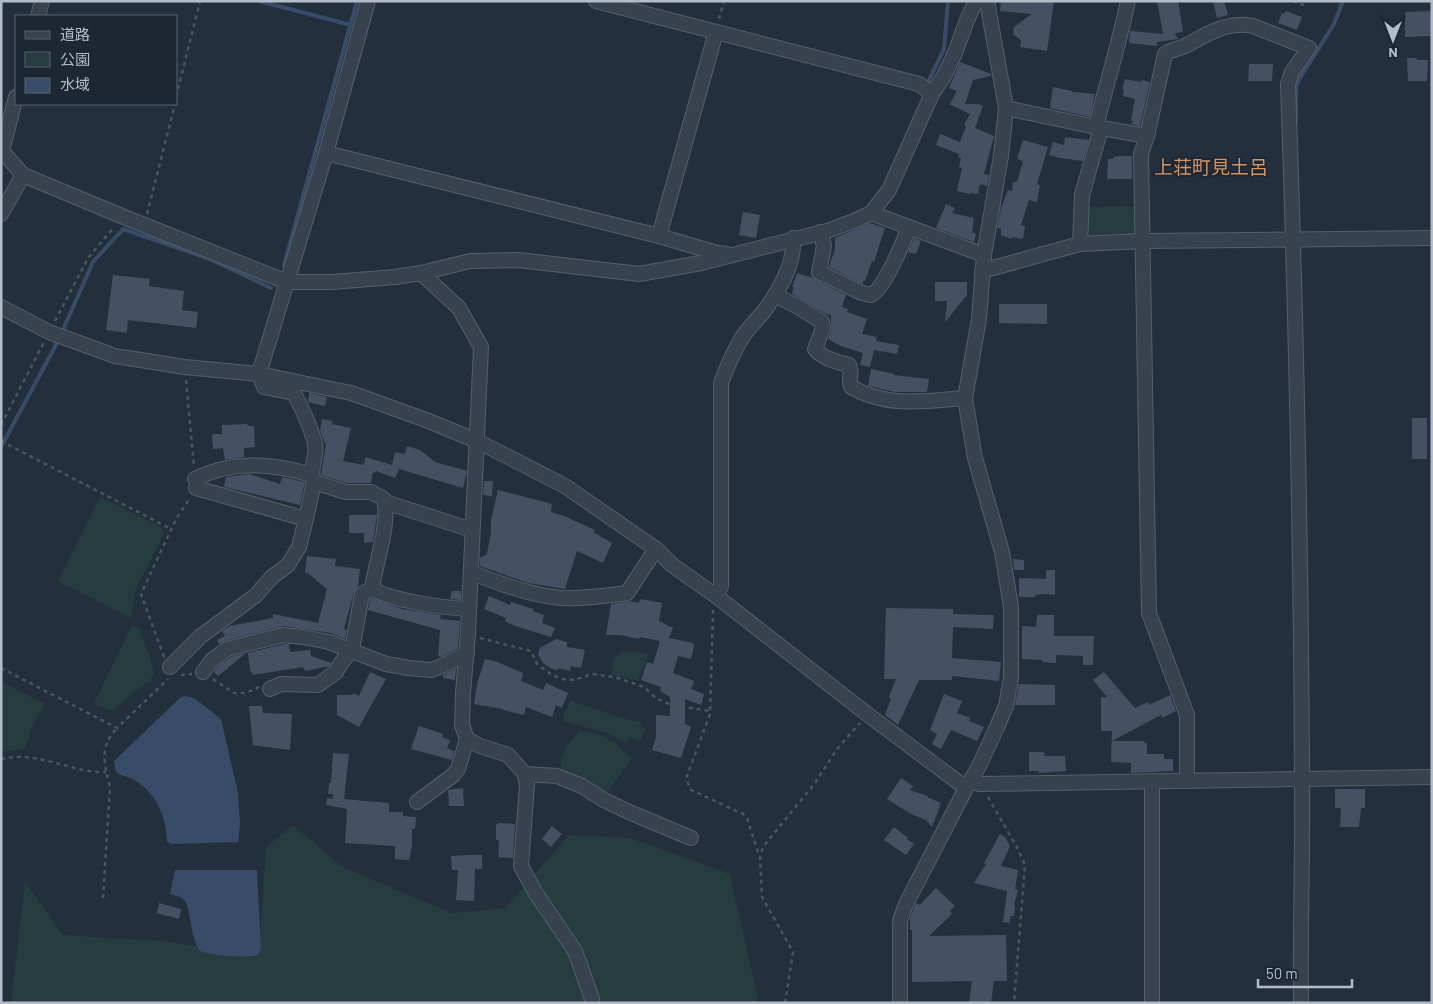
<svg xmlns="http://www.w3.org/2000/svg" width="1433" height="1004" viewBox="0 0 1433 1004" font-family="Barlow,'Noto Sans JP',sans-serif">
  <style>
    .green { fill: #263c3f }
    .water { fill: #394c67 }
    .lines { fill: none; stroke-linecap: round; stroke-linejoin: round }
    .stream { stroke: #394c67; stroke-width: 4 }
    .building { fill: #455162 }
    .minor-casing { stroke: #565f6c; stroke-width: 16 }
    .path { stroke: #44595c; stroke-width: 2.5; stroke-dasharray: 4 4; stroke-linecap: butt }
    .minor { stroke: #38414e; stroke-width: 14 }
    .labels { text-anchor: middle; stroke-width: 4; stroke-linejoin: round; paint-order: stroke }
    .quarter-label { font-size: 19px; fill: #d59563; stroke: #1d2633 }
  </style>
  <rect width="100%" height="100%" fill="#242f3e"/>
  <g class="green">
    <polygon points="1138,206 1138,235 1089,238 1085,234 1086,207"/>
    <polygon points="100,497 161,527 164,531 163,536 135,591 131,618 58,581"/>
    <polygon points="132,625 140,630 151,660 154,673 151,679 114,709 110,710 94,703"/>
    <polygon points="622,652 639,652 648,654 638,681 612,674 614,659"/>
    <polygon points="1,682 45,704 32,726 25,749 1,752"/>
    <polygon points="571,701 629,720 639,721 645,730 640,741 630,737 625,743 612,735 564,721 563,714"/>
    <path d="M580 731C601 731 617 744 632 758L606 794C594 781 577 776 561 770 558 753 569 744 580 731Z"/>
    <polygon points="293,825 344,868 452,913 505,908 569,835 630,838 730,874 757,995 757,1003 11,1003 25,882 63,935 161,941 259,955 266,847"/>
  </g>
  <g class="water">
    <path d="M184 696 194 698 221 719 238 793 240 825 238 842 172 844 167 842C167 826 161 804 149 792 144 786 137 781 130 778 118 773 116 777 114 761L180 698Z"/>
    <path d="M175 870H257L261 948 258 955C244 958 214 956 200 951 189 938 192 904 182 898 178 896 174 895 170 894Z"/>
  </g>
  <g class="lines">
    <g class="stream">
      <polyline points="259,1 351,25"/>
      <polyline points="931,87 928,82 944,49 948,1"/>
      <polyline points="1296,123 1296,87 1300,78 1334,24 1343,1"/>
      <polyline points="284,265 357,1"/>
      <polyline points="1,447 58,341 93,262 123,229 210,259 271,288"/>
    </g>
  </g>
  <g class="building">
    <polygon points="1001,1 1054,1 1047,51 1020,47 1021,40 1013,34 1014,27 1032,14 1000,11"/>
    <polygon points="1157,1 1178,1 1183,32 1175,33 1178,39 1157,42 1157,46 1129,43 1130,31 1163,34"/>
    <polygon points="1213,1 1224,1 1228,15 1217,18"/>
    <polygon points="1286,11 1302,17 1297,30 1278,23 1282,13 1284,14"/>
    <polygon points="1432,11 1432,36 1405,37 1405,12"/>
    <polygon points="1407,58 1417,58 1417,60 1428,60 1427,81 1408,81"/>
    <polygon points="960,62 991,74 991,76 973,80 965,104 978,104 983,106 975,128 994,136 984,174 989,175 987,186 980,184 978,194 971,193 970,194 957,191 962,168 959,167 961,158 958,157 959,154 936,145 940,134 960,142 966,126 964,125 970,114 949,104 950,104 957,91 949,88"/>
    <polygon points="1249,64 1273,64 1272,81 1248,81"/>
    <polygon points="1125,79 1141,82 1142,80 1150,82 1140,126 1132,124 1133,121 1131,120 1135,99 1123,96 1124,90 1122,89"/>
    <polygon points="1053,87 1072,91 1072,92 1095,94 1090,117 1050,108"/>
    <polygon points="1065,137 1089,140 1083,161 1060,158 1049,155 1053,142 1064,145"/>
    <polygon points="1023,140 1048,147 1037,184 1040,185 1037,202 1029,200 1021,225 1025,226 1023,239 1012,237 1012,239 1001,235 1001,229 997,228 1001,208 1008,190 1012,191 1013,182 1017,182 1023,161 1017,159"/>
    <polygon points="1120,156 1132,156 1132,179 1107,179 1108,159 1113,159 1114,157"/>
    <polygon points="946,204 955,208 952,213 974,218 972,232 976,234 974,242 936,228"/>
    <polygon points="743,212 760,215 756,238 739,235"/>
    <polygon points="870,223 885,228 874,262 872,261 865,281 864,280 862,284 829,267 835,249 835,238"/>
    <polygon points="914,238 921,241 916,254 908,252"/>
    <polygon points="797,273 813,278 846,295 842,307 848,309 847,312 867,319 862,334 877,337 876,341 899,345 897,354 874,350 870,367 860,365 863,353 841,346 828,339 831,331 831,315 826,314 792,294 794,287 792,287"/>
    <polygon points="113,275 150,279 149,286 184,291 182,310 198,312 196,328 128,320 127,333 106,330"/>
    <polygon points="935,282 967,282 967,295 945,322 947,301 935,301"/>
    <polygon points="999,304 1047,304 1047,324 999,323"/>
    <polygon points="871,369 894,374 894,375 929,379 927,392 895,392 868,386"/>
    <polygon points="309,393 327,397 325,406 308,402"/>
    <rect x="1412" y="418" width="15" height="41"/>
    <polygon points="322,419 332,421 332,424 351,428 343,461 363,465 366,457 392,465 395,452 405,454 407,446 420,450 435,462 467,471 463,488 399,469 395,478 376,471 375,473 373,472 371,483 347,483 321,475 326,443 324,442 320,430"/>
    <polygon points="247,424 248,426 254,426 255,447 244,448 244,457 225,460 223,448 213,449 212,434 222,434 222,425"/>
    <polygon points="249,474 280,484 282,477 305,482 300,505 224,487 226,477"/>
    <polygon points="484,481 493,481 492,496 483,495"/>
    <polygon points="498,490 552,504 551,512 564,516 595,530 593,532 612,543 603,563 577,551 565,589 528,583 480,566 480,558 487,554 491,533 491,520"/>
    <polygon points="349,515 377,515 373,542 364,543 364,533 349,533"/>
    <polygon points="307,556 336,559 335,566 360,569 358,586 354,592 344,629 347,630 345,639 331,633 284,626 225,641 219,644 217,640 225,636 222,631 230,626 273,618 273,614 318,623 327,589 309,574 305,572"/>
    <polygon points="1013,559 1024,560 1024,570 1014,570"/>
    <polygon points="1046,570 1055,570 1055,595 1044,594 1035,595 1035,597 1019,597 1019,578 1046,579"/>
    <polygon points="452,591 461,591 461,600 450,599"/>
    <polygon points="489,596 510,605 511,602 533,609 533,611 544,615 542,623 555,628 551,637 515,626 505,621 506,618 484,609"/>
    <polygon points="372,598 402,609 441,615 440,619 460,621 458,648 441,657 438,656 440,630 368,610 370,599"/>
    <polygon points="640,599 662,603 659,621 673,628 669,638 693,643 694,646 691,659 678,656 673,673 694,681 691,689 704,694 701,705 685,699 685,724 691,727 681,758 652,750 656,737 656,715 670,716 670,697 660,691 661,687 641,680 647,662 653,664 660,641 640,637 639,639 621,635 606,635 611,604 629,601 639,603"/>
    <polygon points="886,608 953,609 953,614 994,615 993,629 953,627 952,658 1001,662 999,681 952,676 952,680 919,680 898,725 885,715 891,699 889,697 896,679 884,679"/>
    <polygon points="1037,615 1054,615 1054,636 1094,636 1093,665 1083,665 1083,656 1056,655 1056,663 1042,662 1042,660 1022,659 1022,626 1036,627"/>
    <polygon points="556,639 567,642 567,647 585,650 581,668 571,666 570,671 558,668 558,670 552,669 543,663 538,654 540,648"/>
    <polygon points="284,644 289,644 290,652 310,650 311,656 331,663 330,666 305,671 303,667 253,675 250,670 248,653"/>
    <polygon points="246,653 218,676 214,672 218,666 231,657"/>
    <polygon points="485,659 495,661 523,673 521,681 543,690 546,683 568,693 562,708 556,705 552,717 526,707 524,715 503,710 503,709 474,704 477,684"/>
    <polygon points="456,668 455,680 443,678 443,675"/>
    <polygon points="370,672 386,679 359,727 337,715 337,695 353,695 354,693 359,696"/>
    <polygon points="1104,672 1135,708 1148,702 1149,705 1170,695 1176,711 1162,718 1161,715 1112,741 1144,741 1144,743 1147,743 1147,754 1164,754 1164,759 1173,759 1173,771 1131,773 1131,763 1111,762 1112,731 1101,731 1101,697 1107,697 1093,680"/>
    <polygon points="1019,684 1055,685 1055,705 1015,705"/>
    <polygon points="944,694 962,701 957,713 970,718 969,721 984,727 977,741 951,730 941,749 932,744 937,734 930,730"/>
    <polygon points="249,706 262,706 263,713 292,714 290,750 253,745"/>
    <polygon points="419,726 443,734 442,737 450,740 447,748 454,751 452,760 411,749"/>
    <polygon points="1029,752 1044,752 1045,756 1065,756 1066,771 1039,773 1038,771 1029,771"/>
    <polygon points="333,753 349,754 344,799 389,803 389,812 403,812 403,816 416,817 415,829 412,829 412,847 409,860 395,859 395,846 345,843 347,809 326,805 327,798 333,799 333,794 328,794 329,783 331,783"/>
    <polygon points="901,778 913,786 910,790 928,796 927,797 941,803 932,827 926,820 911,814 887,799"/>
    <polygon points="463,788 464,806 449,806 448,790"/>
    <polygon points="1335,789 1365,789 1365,808 1361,808 1359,827 1340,827 1341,808 1335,808"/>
    <polygon points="499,823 515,824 513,858 498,857 499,840 496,840 496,825"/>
    <polygon points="552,826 562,834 551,847 542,839"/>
    <polygon points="894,827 908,838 907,839 914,844 906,855 884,840"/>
    <polygon points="1000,834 1005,837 1010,846 1001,866 1018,870 1015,889 1018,890 1014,905 1015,906 1014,916 1011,916 1009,923 1003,922 1007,891 974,883 986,864 984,863"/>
    <polygon points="471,855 482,855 482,869 475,869 474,901 456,900 458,870 452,870 451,856"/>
    <polygon points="936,888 955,906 950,911 952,914 929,936 1006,935 1007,981 994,981 991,1003 969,1003 972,981 912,982 912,930 910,930 910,918 916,903 920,905"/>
    <polygon points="159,903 181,909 179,919 157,913"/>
  </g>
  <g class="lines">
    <defs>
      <g id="minor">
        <polyline points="596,1 919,84 932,94"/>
        <polyline points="38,16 42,1"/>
        <polyline points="16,97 2,151 23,175 124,217 287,282 332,282 395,277 421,273 470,261 519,260 639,274 701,263 827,231 854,221 871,213 889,190 932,94 944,76 955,53 967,20 976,1"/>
        <path d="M1006 108 1096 127C1106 85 1119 44 1128 1"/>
        <polyline points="1096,127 1147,136"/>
        <polyline points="326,153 659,236 717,253 727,254"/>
        <polyline points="871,213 984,255"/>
        <polyline points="1,214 23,175"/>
        <path d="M820 232 824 246 819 272 862 293 871 295C884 289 904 241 909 227"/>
        <polyline points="659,236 716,32"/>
        <polyline points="1080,244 1082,195 1101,128"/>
        <polyline points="982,271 1080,244 1144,241 1432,238"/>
        <path d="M775 295 800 308 822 322 823 328 815 349C823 359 837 362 849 365 853 372 848 380 851 387 887 408 926 401 965 398"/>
        <polyline points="1,307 49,332 115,356 185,367 259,374 351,393 426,420 477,441 565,486 656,549 672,565 716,596 867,714 966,788"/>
        <path d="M195 479C233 460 271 463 311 475"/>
        <polyline points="385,502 472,530"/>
        <polyline points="306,519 314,482"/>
        <path d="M471 572C499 584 530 595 561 598 583 599 605 596 627 593L656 549"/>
        <path d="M372 588C389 601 447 608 469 609"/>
        <path d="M716 596 721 586V383C727 367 733 352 742 338 748 328 757 320 764 311 779 291 795 264 793 238"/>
        <polyline points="170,667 201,636 255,596 272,577 288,565 299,547 306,519 196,488"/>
        <polyline points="203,672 212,660 227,649 283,635 303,637 329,642 386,664 409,668 431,670 442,666 467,653"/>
        <path d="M270 689 281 684 318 685 336 672 341 663 352 650 362 594 372 588C376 561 390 525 384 499L371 492H346L314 482C308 469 318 457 315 444 311 426 302 409 294 393L264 387 259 374 326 153 368 1"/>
        <polyline points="467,739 480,746 508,755 525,774 527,785 521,866 535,892 575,951 592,999"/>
        <polyline points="525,774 557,776 582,786 604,800 629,812 691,838"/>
        <polyline points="970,781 980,784 1432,777"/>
        <polyline points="1152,781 1152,1003"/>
        <path d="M1187 781V715L1149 613 1141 154 1147 136 1165 54C1172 49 1180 49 1187 45 1209 33 1227 21 1253 26L1309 48 1292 72 1288 84C1296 315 1301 546 1302 776 1303 852 1300 927 1301 1003"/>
        <polyline points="417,802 452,776 458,769 467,739 462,725 463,693 468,633 481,347 459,308 421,273"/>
        <polyline points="900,1003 900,921 906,904 966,788 978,768 997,727 1006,706 1011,678 1011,607 1002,552 975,458 965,398 979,319 984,255 1001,156 1006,108 987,1"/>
      </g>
    </defs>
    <use href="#minor" class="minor-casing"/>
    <g class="path">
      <polyline points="1293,1 1304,5"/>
      <polyline points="719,19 724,1"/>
      <polyline points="176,97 200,1"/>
      <polyline points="147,214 175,104"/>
      <polyline points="55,321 88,258 114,227"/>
      <polyline points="186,380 194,467"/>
      <polyline points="1,425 44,342"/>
      <polyline points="1,441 171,529"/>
      <polyline points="713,610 710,714 687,776 687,781 691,790 743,814 747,818 759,855"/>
      <polyline points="480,638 531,651 537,664 552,675 563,679 574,680 592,674 615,677 644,687 657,699 672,705 710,711"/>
      <polyline points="164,657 141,594 176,519 190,498"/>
      <polyline points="1,668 117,728 168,679"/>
      <polyline points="181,675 192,674"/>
      <polyline points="213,679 234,693 246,693 259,687"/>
      <path d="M1 759C39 750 69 773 106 772"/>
      <polyline points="988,797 1018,849 1025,865 1014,1003"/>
      <path d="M103 898 110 787C104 763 99 747 117 728"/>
      <polyline points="785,1003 793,952 762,897 760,857 763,847 815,783 837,749 860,723"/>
    </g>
    <use href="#minor" class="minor"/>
  </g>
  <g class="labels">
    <g class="quarter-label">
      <text x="1211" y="174">上荘町見土呂</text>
    </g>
  </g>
  <rect width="1433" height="1004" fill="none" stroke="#b4bcc9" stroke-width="5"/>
  <rect x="15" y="15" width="162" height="90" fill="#1d2633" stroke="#59626f"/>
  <rect x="25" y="31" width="25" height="8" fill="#38414e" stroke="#59626f"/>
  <text x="60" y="40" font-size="15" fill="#b4bcc9">道路</text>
  <rect x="25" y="52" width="25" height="15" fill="#263c3f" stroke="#59626f"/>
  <text x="60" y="65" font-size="15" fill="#b4bcc9">公園</text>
  <rect x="25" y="78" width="25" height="15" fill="#394c67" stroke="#59626f"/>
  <text x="60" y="90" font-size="15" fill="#b4bcc9">水域</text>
  <g transform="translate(1393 40) rotate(180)" stroke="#1d2633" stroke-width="4" paint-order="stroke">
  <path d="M0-4L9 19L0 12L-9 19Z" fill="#b4bcc9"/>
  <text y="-8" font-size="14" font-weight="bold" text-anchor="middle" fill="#b4bcc9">N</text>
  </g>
  <path d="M1258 979v8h94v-8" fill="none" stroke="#b4bcc9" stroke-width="2.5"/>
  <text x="1266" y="979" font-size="15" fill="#b4bcc9" stroke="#1d2633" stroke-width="4" paint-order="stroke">50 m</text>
</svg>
